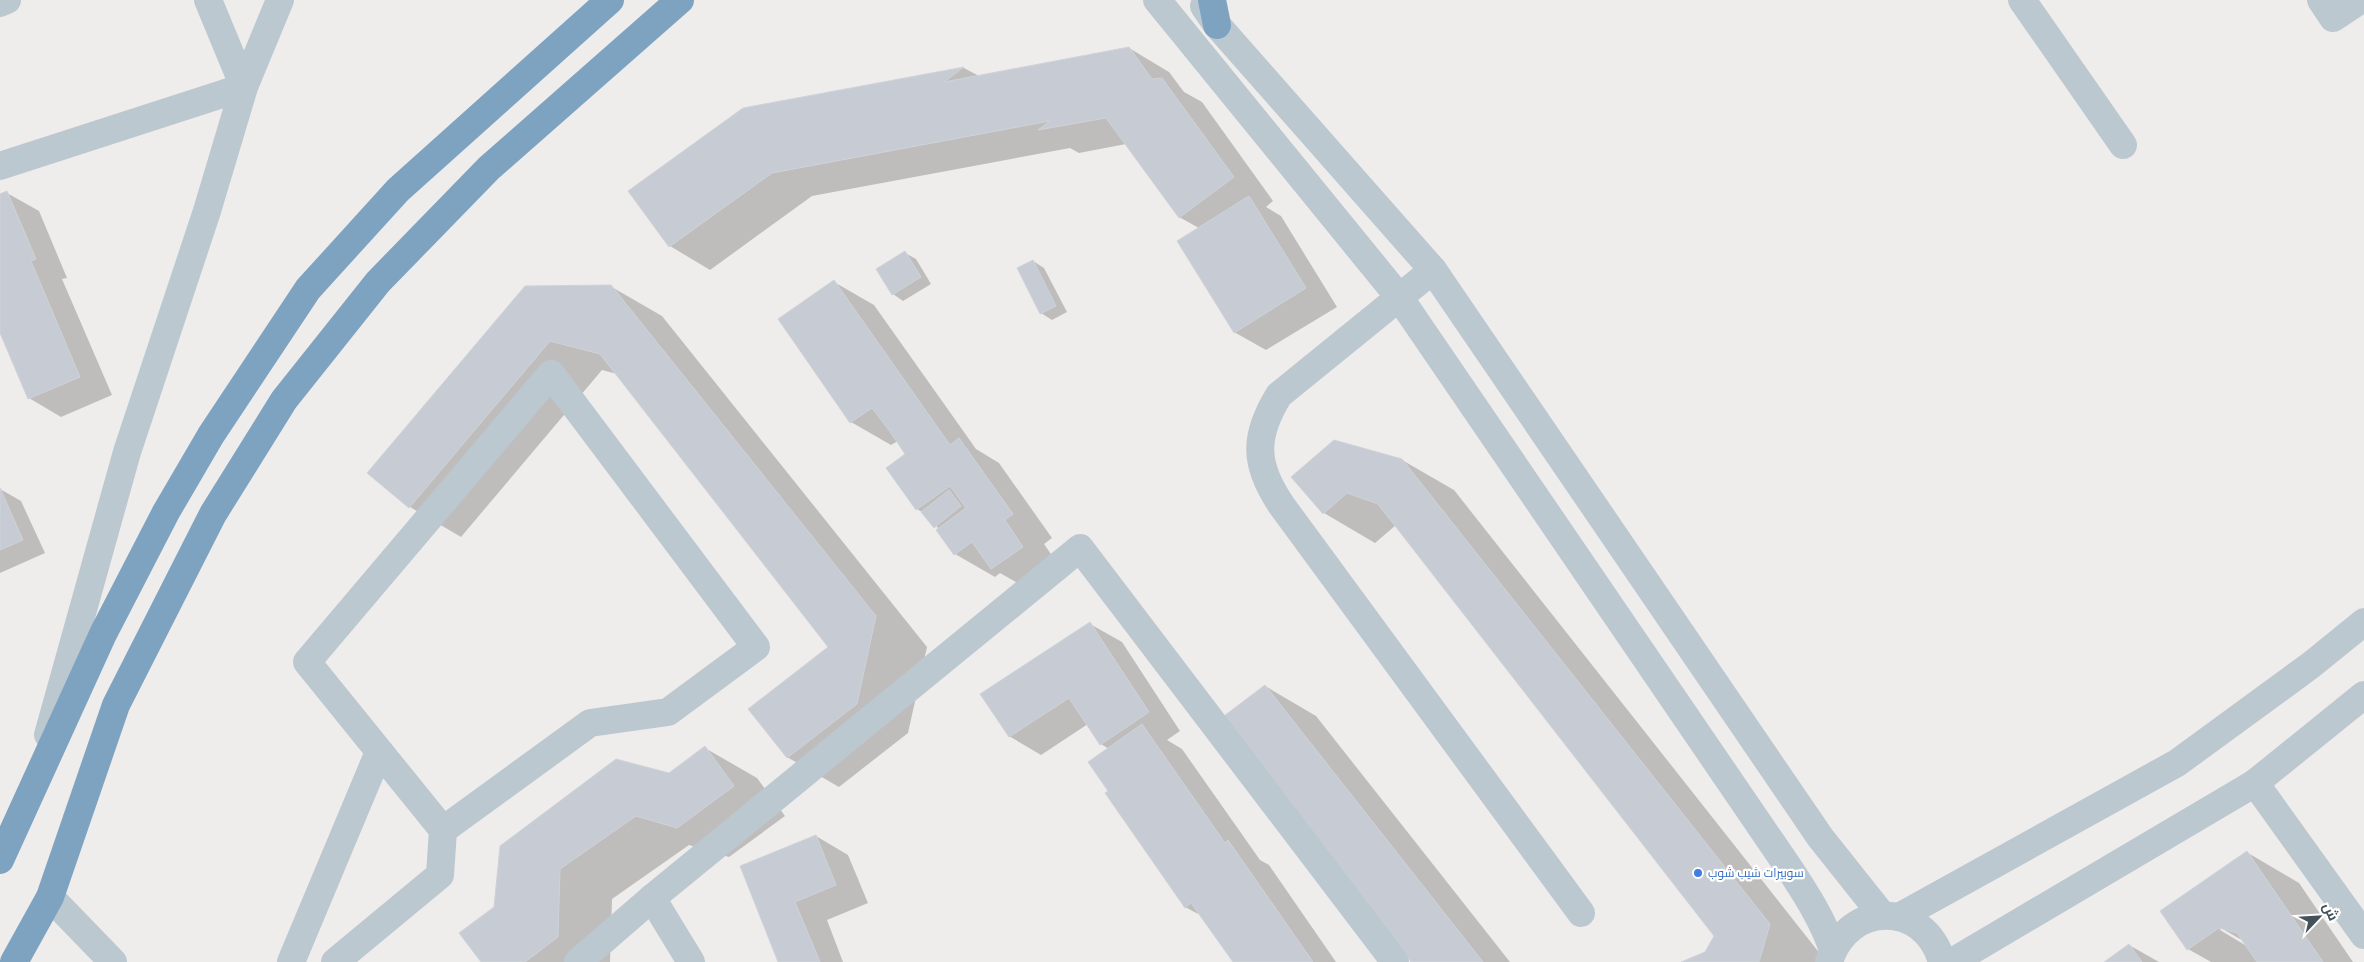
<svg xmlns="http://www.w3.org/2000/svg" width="2364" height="962" viewBox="0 0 2364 962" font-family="Lato,Cairo,sans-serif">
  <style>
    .shadow { fill: #0003; fill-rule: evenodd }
    .building { fill: #c7cbd3; stroke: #cfd3d9 }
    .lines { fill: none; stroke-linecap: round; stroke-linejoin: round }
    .minor { stroke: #bbc8d0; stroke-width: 28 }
    .highway { stroke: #7ea3c1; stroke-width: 28 }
    .shop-dot { fill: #3f7fe0; stroke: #fff; stroke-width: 2 }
    .labels { text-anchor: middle; stroke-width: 4.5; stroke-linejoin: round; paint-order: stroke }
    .shop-label { font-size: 12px; fill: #366cbe; stroke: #fff; text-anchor: start }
  </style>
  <rect width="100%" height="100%" fill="#efecec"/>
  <g class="shadow">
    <polygon points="1129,48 1169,72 1184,92 1202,102 1273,201 1266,207 1281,216 1337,307 1266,350 1234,332 1199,228 1179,217 1126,144 1079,153 1070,148 812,196 710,270 670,246 630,192 743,109 964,68 979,76"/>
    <polygon points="7,193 39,211 67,278 62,279 112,395 61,417 29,398 0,330 0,196"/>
    <polygon points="905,253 916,259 931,284 903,301 893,294"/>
    <polygon points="1033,261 1044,268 1067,312 1052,320 1041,313"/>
    <polygon points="834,282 874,305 976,449 999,463 1052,538 1044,544 1062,570 1032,591 1000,573 995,577 955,554 939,529 925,514 917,509 888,468 907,455 898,441 891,445 851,422"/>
    <polygon points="610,286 662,316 927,647 908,733 839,787 787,757 830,647 617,374 602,370 461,537 410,507 369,473"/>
    <polygon points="1402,460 1454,490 1821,955 1819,962 1684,962 1706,953 1716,936 1396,525 1375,543 1324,513 1292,477"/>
    <polygon points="0,489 21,501 45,553 0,573"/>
    <polygon points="1090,624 1122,642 1180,731 1167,740 1182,749 1260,860 1269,865 1336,962 1234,962 1202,916 1185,907 1110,791 1109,749 1101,744 1088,724 1041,755 1009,736"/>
    <polygon points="1265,686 1316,716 1510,962 1412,962"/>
    <polygon points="705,748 757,778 785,816 729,857 689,845 612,899 610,962 483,962 461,933"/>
    <polygon points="816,836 848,855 868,903 827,920 843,962 780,962 741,867"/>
    <path d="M2248 853 2299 883 2353 962H2211L2188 949ZM2221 928 2245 942V945L2220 930Z"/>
    <polygon points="2129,945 2159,962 2106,962"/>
  </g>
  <g class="building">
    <polygon points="1129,47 1152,79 1162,78 1234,177 1179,218 1106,118 1038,130 1050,121 772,173 669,247 628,191 743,108 964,67 944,82"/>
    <polygon points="7,191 36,259 31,261 80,377 28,399 0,333 0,194"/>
    <polygon points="1249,196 1306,288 1234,333 1177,241"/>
    <polygon points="905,251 921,277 892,295 876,269"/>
    <polygon points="1033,260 1056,306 1040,314 1017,268"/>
    <polygon points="834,280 950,445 959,438 1013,514 1005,520 1023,547 991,569 972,542 954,555 936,530 966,508 950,486 916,510 886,468 905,454 891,433 872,408 850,423 778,319"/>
    <polygon points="611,285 876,616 857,704 787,758 748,709 828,647 600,354 550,341 409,508 367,473 525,286"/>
    <polygon points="1334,440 1402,459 1770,924 1759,962 1681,962 1705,952 1714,936 1378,504 1347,493 1323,514 1291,477"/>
    <polygon points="0,488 23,540 0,550"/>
    <polygon points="949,490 961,506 934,528 921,512"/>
    <polygon points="1090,622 1149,712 1100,745 1069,698 1009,737 980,694"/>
    <polygon points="1265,685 1483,962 1411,962 1220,719"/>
    <polygon points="1142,724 1225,843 1228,840 1313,962 1233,962 1191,903 1185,908 1105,793 1108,791 1088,762"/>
    <polygon points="705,746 734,786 677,828 636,816 560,869 558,937 525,962 481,962 459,933 494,907 500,846 616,759 669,773"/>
    <polygon points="816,835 836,885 795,902 820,962 778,962 740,866"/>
    <polygon points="2247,851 2323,962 2257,962 2237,933 2219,928 2187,950 2160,911"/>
    <polygon points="2129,944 2142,962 2104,962"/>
  </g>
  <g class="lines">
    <g class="minor">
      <path d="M1157 0 1399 297 1789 868C1806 894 1823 920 1833 950"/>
      <polyline points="2022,0 2123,145"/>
      <polyline points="2321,0 2333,18 2360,0"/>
      <polyline points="0,3 7,0"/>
      <polyline points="1204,6 1217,25 1433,270 1820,837 1882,915"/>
      <polyline points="0,166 244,87 208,0"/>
      <path d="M1433 270 1279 395C1253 437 1254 465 1282 506L1581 913"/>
      <polyline points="48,735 127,452 207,211 244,87 280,0"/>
      <polyline points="2255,783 2364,935"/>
      <polyline points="50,897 113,962"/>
      <polyline points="652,898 691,962"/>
      <polyline points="1899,917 2177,763 2311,665 2364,622"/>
      <polyline points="291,962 379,752"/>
      <polyline points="335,962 440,875 443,830 307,662 551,374 756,647 668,712 590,723 443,830"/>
      <polyline points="578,962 652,898 1080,548 1395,962"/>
      <path d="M1829 962C1847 901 1925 900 1942 962"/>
      <polyline points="1952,962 2255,783 2364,695"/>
    </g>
    <g class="highway">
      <polyline points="1212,0 1217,25"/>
      <polyline points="0,860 103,634 166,512 211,435 308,289 398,190 610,0"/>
      <polyline points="14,962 50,897 116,705 213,514 284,400 378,282 489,168 680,0"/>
    </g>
  </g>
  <circle class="shop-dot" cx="1698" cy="873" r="5"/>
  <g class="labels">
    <g class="shop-label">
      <text x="1708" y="877">سوبيرات شيب شوب</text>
    </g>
  </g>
  <g transform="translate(2319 917) rotate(65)" stroke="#ffffff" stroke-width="4" paint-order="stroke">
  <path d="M0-4L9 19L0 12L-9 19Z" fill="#43515b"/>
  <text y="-8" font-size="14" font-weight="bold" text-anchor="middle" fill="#43515b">ش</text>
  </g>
</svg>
